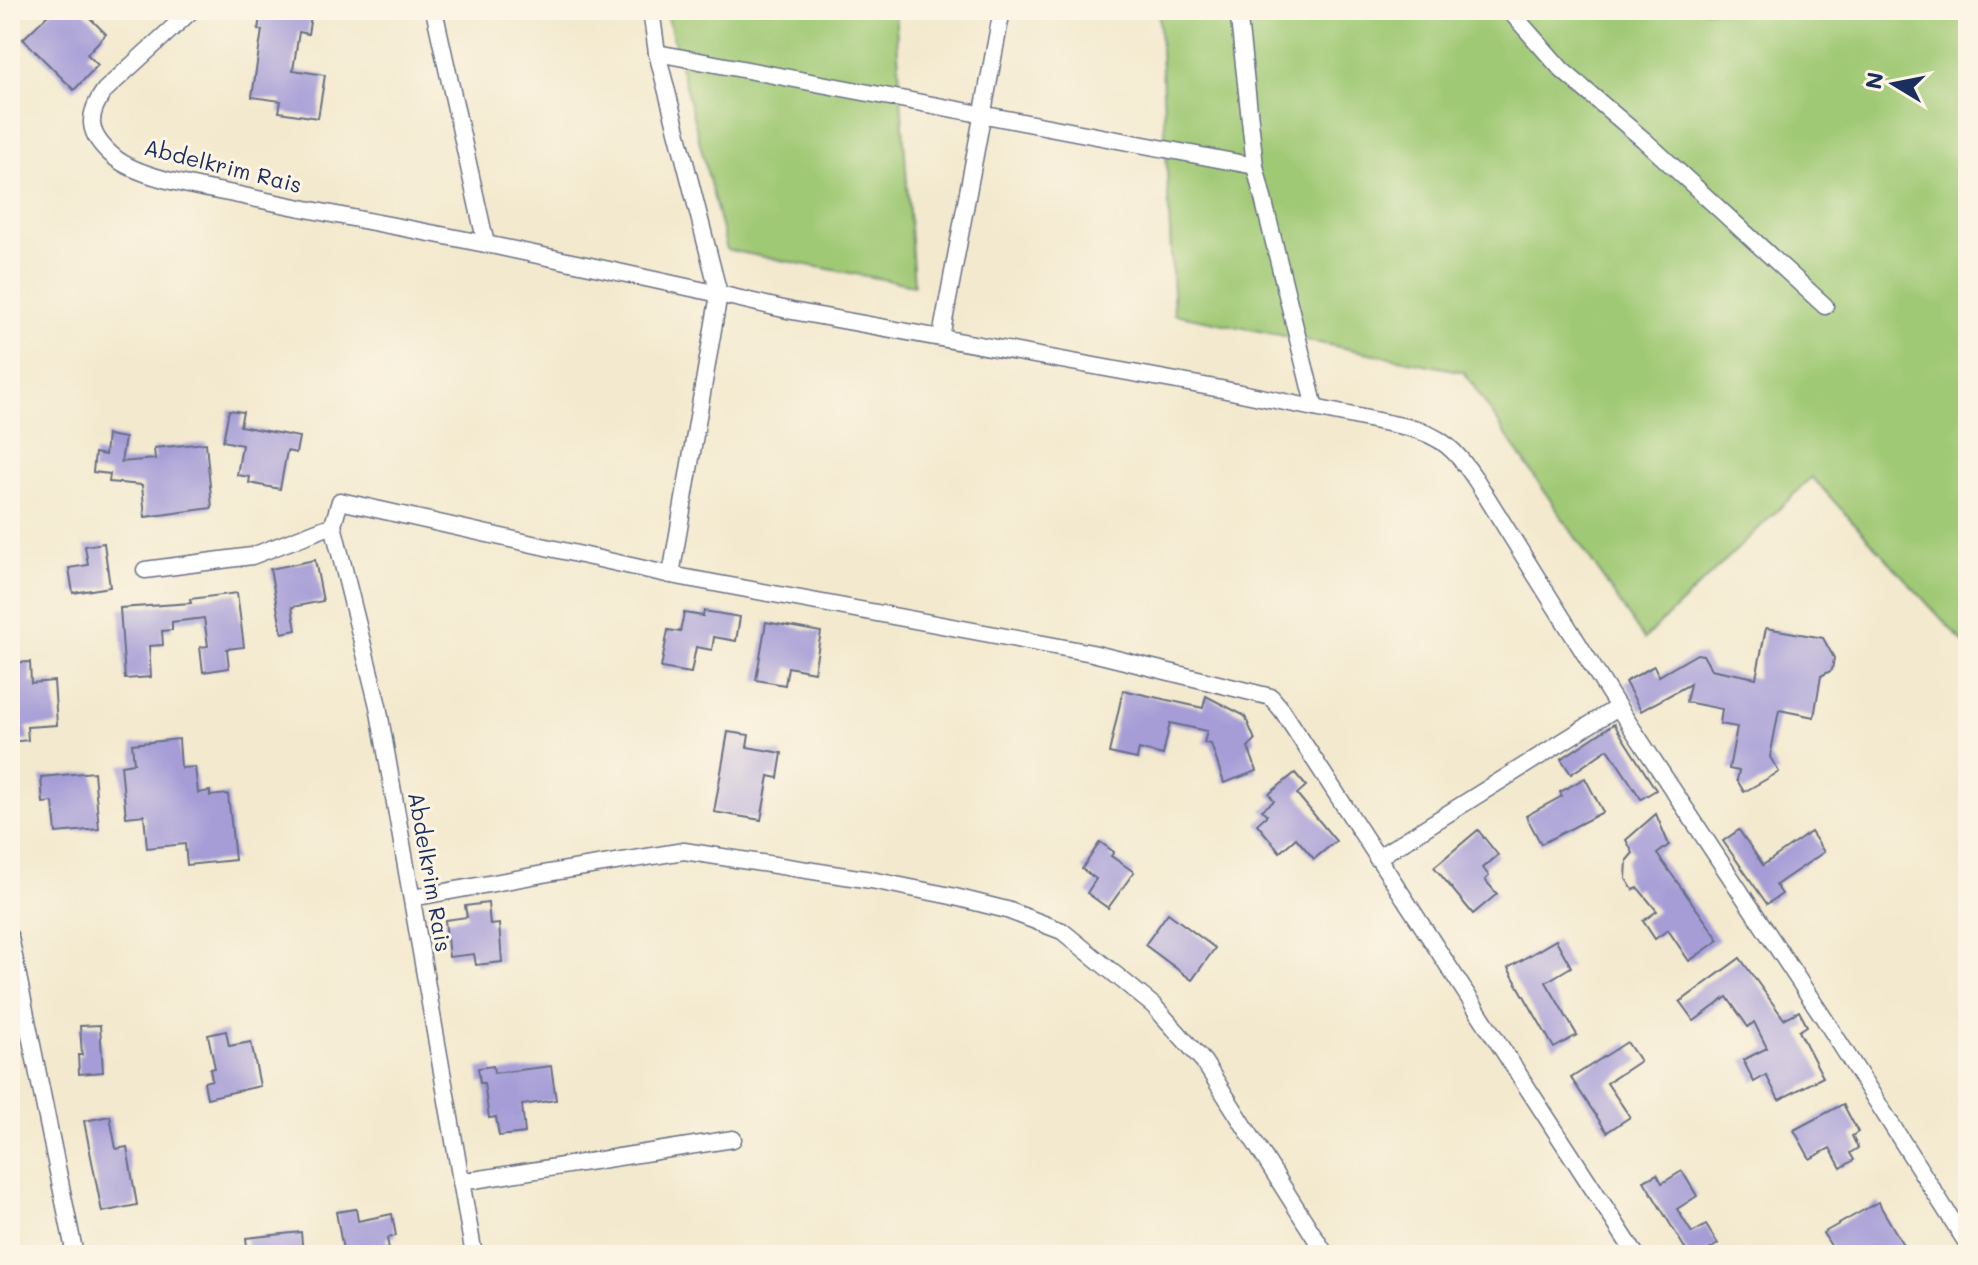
<svg xmlns="http://www.w3.org/2000/svg" width="1978" height="1265" viewBox="0 0 1978 1265" font-family="Mali,sans-serif">
  <style>
    .green { fill: #a0c974; stroke: #5e7c69; stroke-width: 2 }
    .building { fill: #a69dd7 }
    .lines { fill: none; stroke-linecap: round; stroke-linejoin: round }
    .minor-casing { stroke: #677085; stroke-width: 19 }
    .minor { stroke: #fff; stroke-width: 16 }
    .labels { text-anchor: middle; stroke-width: 6; stroke-linejoin: round; paint-order: stroke }
    .street-label { font-size: 22px; fill: #1b2f5e; stroke: #fcf5e5 }
  </style>
  <rect width="100%" height="100%" fill="#fcf5e5"/>
  <filter id="ink" filterUnits="userSpaceOnUse"><feTurbulence type="fractalNoise" baseFrequency=".0125" numOctaves="2"/><feDisplacementMap in="SourceGraphic" scale="16" xChannelSelector="R" yChannelSelector="G"/><feConvolveMatrix kernelMatrix="1 2 1 2 8 2 1 2 1" color-interpolation-filters="sRGB"/></filter>
  <filter id="wash" filterUnits="userSpaceOnUse"><feTurbulence type="fractalNoise" baseFrequency=".006" numOctaves="4" result="noise"/><feDisplacementMap in="SourceGraphic" scale="32" xChannelSelector="R" yChannelSelector="G"/><feGaussianBlur stdDeviation="1.8" result="paint"/><feColorMatrix in="noise" values="0 0 0 0 0 0 0 0 0 0 0 0 0 0 0 0 0 1.4 0 .05"/><feComposite in="paint" operator="in"/></filter>
  <g filter="url(#wash)">
    <rect width="100%" height="100%" fill="#f3e9ce"/>
    <g class="green">
      <polygon points="666,10 895,10 914,285 727,250"/>
      <polygon points="1159,10 1968,10 1968,648 1812,477 1644,639 1464,372 1174,314"/>
    </g>
    <g id="blocks">
      <g class="building">
        <polygon points="53,10 82,10 106,34 87,54 98,65 74,90 23,39"/>
        <polygon points="261,10 312,10 308,34 299,32 293,70 325,75 318,118 279,112 281,101 252,97 262,30 258,30"/>
        <polygon points="229,410 243,412 240,426 299,437 296,453 287,451 280,489 249,483 250,477 237,475 242,445 223,441"/>
        <polygon points="107,435 125,438 121,462 155,459 154,448 206,443 212,508 145,517 142,485 109,482 110,474 93,472 95,453 105,455"/>
        <polygon points="104,543 110,587 73,593 69,568 88,565 85,546"/>
        <polygon points="315,560 323,601 292,607 296,630 282,633 270,569"/>
        <polygon points="237,593 244,647 227,649 229,668 203,672 200,647 208,646 204,618 172,622 172,630 162,631 163,645 149,646 151,677 125,679 120,608 191,603 190,599"/>
        <polygon points="704,611 740,617 736,641 714,637 712,650 696,647 691,673 661,668 668,630 680,632 684,613 703,616"/>
        <polygon points="766,622 821,632 814,672 788,667 785,685 756,680"/>
        <polygon points="1766,628 1823,638 1834,658 1832,670 1821,676 1814,717 1779,710 1770,757 1779,772 1744,792 1737,780 1739,771 1729,769 1737,727 1720,724 1722,709 1686,702 1690,684 1641,711 1625,682 1654,666 1659,676 1697,654 1703,655 1711,669 1756,678"/>
        <polygon points="30,662 31,683 54,681 57,725 27,727 28,740 10,742 10,663"/>
        <polygon points="1123,690 1203,708 1206,696 1245,716 1255,740 1248,747 1257,771 1224,783 1211,744 1204,743 1207,731 1170,723 1163,755 1139,749 1137,759 1109,753"/>
        <polygon points="1614,724 1656,790 1641,799 1608,749 1571,774 1561,759"/>
        <polygon points="728,732 749,735 747,747 782,753 778,778 769,776 761,820 714,812"/>
        <polygon points="179,739 181,768 195,767 198,793 210,791 210,796 228,794 235,860 187,865 185,844 147,848 144,815 126,817 121,765 134,763 132,744"/>
        <polygon points="94,772 99,829 56,833 53,802 43,803 41,777"/>
        <polygon points="1295,773 1306,786 1297,794 1336,841 1314,859 1296,838 1280,852 1257,824 1267,815 1262,810 1274,801 1269,794"/>
        <polygon points="1585,778 1603,812 1541,844 1526,816 1562,796 1560,792"/>
        <polygon points="1656,814 1669,845 1657,854 1719,940 1689,961 1668,930 1655,939 1643,921 1657,911 1638,888 1633,890 1626,879 1627,860 1633,853 1626,840"/>
        <polygon points="1478,830 1498,855 1483,868 1489,876 1485,880 1497,894 1473,914 1434,867"/>
        <polygon points="1739,830 1763,865 1811,832 1824,852 1776,885 1782,894 1767,904 1723,841"/>
        <polygon points="1100,842 1114,852 1111,856 1134,872 1108,908 1087,893 1096,879 1082,869"/>
        <polygon points="488,903 490,925 499,924 502,962 476,965 474,954 449,957 445,920 467,917 465,906"/>
        <polygon points="1168,913 1215,948 1192,980 1145,945"/>
        <polygon points="1556,940 1571,967 1546,982 1577,1035 1554,1048 1508,968"/>
        <polygon points="1740,958 1784,1019 1799,1011 1807,1026 1799,1031 1823,1077 1779,1100 1766,1075 1754,1082 1743,1060 1767,1048 1754,1022 1748,1027 1727,997 1694,1021 1680,1002"/>
        <polygon points="100,1025 103,1072 79,1074 78,1055 82,1055 80,1026"/>
        <polygon points="226,1031 229,1046 251,1042 260,1086 207,1098 204,1082 212,1080 210,1069 215,1068 208,1035"/>
        <polygon points="1627,1042 1640,1061 1607,1083 1630,1117 1607,1132 1571,1078"/>
        <polygon points="493,1066 494,1073 551,1066 556,1100 522,1105 525,1133 499,1136 496,1117 489,1118 484,1083 480,1083 478,1068"/>
        <polygon points="1843,1104 1858,1132 1852,1136 1858,1148 1850,1153 1854,1160 1841,1168 1830,1148 1810,1159 1794,1130"/>
        <polygon points="110,1116 116,1149 127,1147 137,1205 102,1212 84,1121"/>
        <polygon points="1682,1171 1697,1196 1677,1209 1692,1233 1706,1225 1718,1244 1700,1255 1689,1255 1644,1181 1657,1174 1662,1183"/>
        <polygon points="1878,1202 1909,1255 1837,1255 1823,1233"/>
        <polygon points="356,1209 358,1221 392,1214 396,1236 387,1238 389,1249 381,1250 382,1255 352,1255 351,1249 343,1250 336,1212"/>
        <polygon points="301,1232 303,1255 248,1255 246,1238"/>
      </g>
    </g>
  </g>
  <g filter="url(#ink)">
    <use href="#blocks" fill-opacity="0" stroke="#677085" stroke-width="2"/>
    <g class="lines">
      <defs>
        <g id="minor">
          <path d="M192 10 105 90C85 117 88 135 114 157 141 180 212 189 248 197 327 214 407 228 486 244 564 260 641 277 719 294L671 575"/>
          <polyline points="434,10 486,244"/>
          <path d="M651 10 657 53 719 294 792 311 1221 389 1407 427C1442 436 1456 450 1476 480L1618 707"/>
          <polyline points="1238,10 1255,166 1315,408"/>
          <polyline points="1509,10 1562,70 1644,140 1825,306"/>
          <polyline points="657,53 1255,166"/>
          <polyline points="941,337 1002,10"/>
          <polyline points="145,570 252,556 333,525"/>
          <polyline points="1377,858 1618,707 1825,1020 1968,1245"/>
          <polyline points="412,898 554,872 684,851 871,880 951,896 1007,910 1062,931 1154,1006 1204,1062 1326,1255"/>
          <polyline points="10,937 75,1255"/>
          <polyline points="461,1182 733,1139"/>
          <polyline points="474,1255 378,706 333,525 340,501 671,575 1092,653 1271,697 1282,710 1636,1255"/>
        </g>
      </defs>
      <use href="#minor" class="minor-casing"/>
      <use href="#minor" class="minor"/>
    </g>
  </g>
  <g class="labels">
    <g class="street-label">
      <text transform="translate(223 166) rotate(14)" y="8">Abdelkrim Rais</text>
      <text transform="translate(430 872) rotate(80)" y="8">Abdelkrim Rais</text>
    </g>
  </g>
  <rect width="1978" height="1265" fill="none" stroke="#fcf5e5" stroke-width="40"/>
  <g transform="translate(1894 84) rotate(280)" stroke="#fcf5e5" stroke-width="6" paint-order="stroke">
  <path d="M0-6L14 30L0 20L-14 30Z" fill="#1b2f5e"/>
  <text y="-12" font-size="22" font-weight="bold" text-anchor="middle" fill="#1b2f5e">N</text>
  </g>
</svg>
